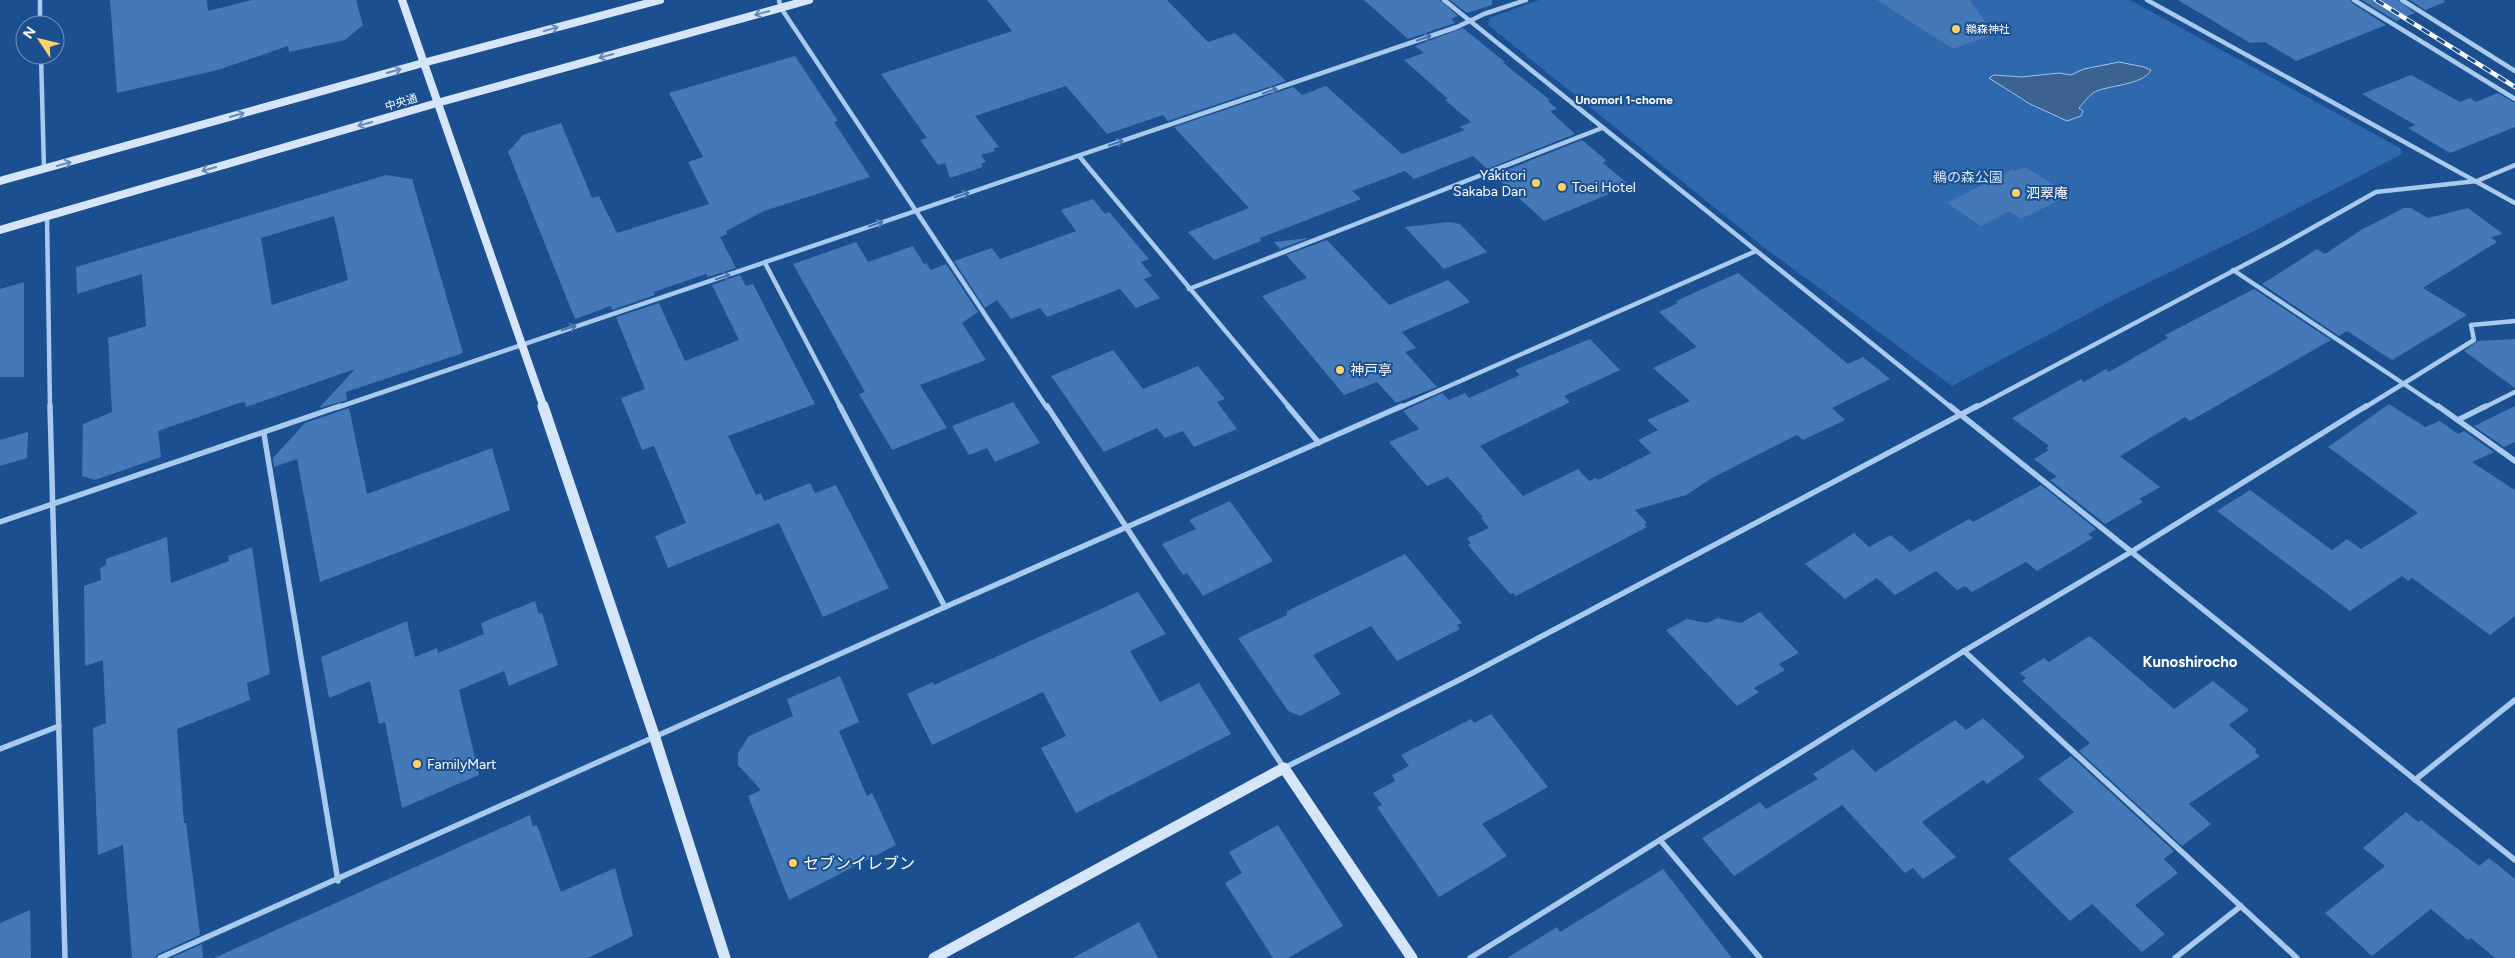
<svg xmlns="http://www.w3.org/2000/svg" width="2515" height="958" viewBox="0 0 2515 958" font-family="Figtree,'Noto Sans JP',sans-serif">
  <style>
    .green { fill: #2e69ad }
    .water { fill: #3c6290; stroke: #9cc4f0 }
    .building { fill: #4478b7; fill-rule: evenodd }
    .lines { fill: none; stroke-linecap: round; stroke-linejoin: round }
    .street-far1 { stroke: #a9c9ee; stroke-width: 4.5 }
    .street { stroke: #a9c9ee; stroke-width: 5.5 }
    .secondary-far1 { stroke: #d6e6fa; stroke-width: 8 }
    .secondary { stroke: #d6e6fa; stroke-width: 11 }
    .rail-casing { stroke: #fff; stroke-width: 4.5 }
    .rail { stroke: #1b4f8f; stroke-width: 3; stroke-dasharray: 9; stroke-linecap: butt }
    .oneway { stroke: #668bba }
    .oneway2 { stroke: #4674ac }
    .poi-dot { fill: #ffd166; stroke: #1b4f8f; stroke-width: 2 }
    .labels { text-anchor: middle; stroke-width: 4; stroke-linejoin: round; paint-order: stroke }
    .far-poi-label { font-size: 11px; fill: #fff; stroke: #1b4f8f; text-anchor: start }
    .far-street-label { font-size: 11px; fill: #fff; stroke: #1b4f8f }
    .far-neighbourhood-label { font-size: 12px; font-weight: bold; fill: #fff; stroke: #1b4f8f }
    .poi-label { font-size: 14px; fill: #fff; stroke: #1b4f8f; text-anchor: start }
    .park-label { font-size: 14px; fill: #cfe3fa; stroke: #1b4f8f }
    .neighbourhood-label { font-size: 15px; font-weight: bold; fill: #fff; stroke: #1b4f8f }
    .near-poi-label { font-size: 16px; fill: #fff; stroke: #1b4f8f; text-anchor: start }
  </style>
  <rect width="100%" height="100%" fill="#1b4f8f"/>
  <polygon class="green" points="1539,0 2130,0 2400,148 2402,154 2248,234 2121,296 1952,386 1766,249 1488,25 1489,18"/>
  <path class="water" d="M2119 62 2144 67 2151 70C2143 86 2105 85 2093 93 2088 97 2083 103 2079 108L2083 111 2081 116 2067 121 2030 104 1989 78 1994 75 2022 77 2059 73 2071 75 2084 69Z"/>
  <g class="building">
    <polygon points="110,0 207,0 208,11 252,0 356,0 363,25 345,40 289,52 288,46 218,70 117,93"/>
    <polygon points="987,0 1167,0 1208,42 1235,33 1286,81 1168,121 1163,115 1107,134 1066,86 975,116 999,147 993,148 995,151 981,155 986,162 981,164 983,167 950,178 945,163 938,165 920,140 927,138 881,74 1012,31"/>
    <polygon points="1364,0 1440,0 1458,16 1451,19 1455,23 1408,39"/>
    <polygon points="1450,0 1492,0 1492,5 1467,13"/>
    <polygon points="1877,0 1970,0 1994,34 1953,49"/>
    <polygon points="2178,0 2350,0 2352,3 2386,25 2296,61 2265,42 2250,43"/>
    <polygon points="2362,0 2398,0 2415,13 2396,21"/>
    <polygon points="2410,0 2444,0 2445,2 2425,10"/>
    <polygon points="1463,28 1505,62 1503,63 1550,100 1548,101 1557,109 1550,111 1575,134 1487,169 1473,156 1414,179 1405,171 1352,191 1361,199 1260,238 1261,241 1214,260 1188,232 1249,208 1174,127 1293,87 1302,95 1326,86 1402,154 1465,130 1460,127 1471,122 1445,100 1448,99 1404,60 1424,53 1415,46"/>
    <polygon points="795,56 838,121 834,122 870,177 764,211 726,231 727,234 720,237 736,268 708,277 706,274 654,292 655,295 612,310 611,306 575,319 508,152 523,135 561,123 592,198 599,196 617,233 709,204 688,162 703,157 669,93"/>
    <polygon points="2411,75 2460,102 2470,98 2476,102 2498,93 2515,103 2515,127 2450,153 2408,128 2415,125 2362,94"/>
    <polygon points="1582,140 1606,160 1603,163 1627,183 1605,191 1609,194 1544,221 1494,175"/>
    <polygon points="2025,167 2070,195 2021,219 2009,211 1981,226 1947,203 2013,169 2016,171"/>
    <path d="M386 175 412 179 463 353 346 392 347 400 319 408 355 369 246 407 245 402 239 403 158 431 161 457 95 480 82 476 83 424 112 412 108 338 146 326 142 274 77 294 76 267ZM334 216 348 280 272 305 261 238Z"/>
    <polygon points="1093,199 1105,214 1109,212 1149,259 1141,262 1152,276 1144,279 1160,298 1136,308 1120,289 1047,317 1040,308 1011,319 997,300 985,308 954,261 992,248 1000,259 1076,231 1061,210"/>
    <polygon points="2404,208 2411,208 2428,218 2468,208 2503,234 2491,237 2497,242 2423,288 2467,315 2392,360 2347,331 2339,336 2262,284 2317,249 2325,254 2361,230"/>
    <polygon points="1449,222 1460,224 1487,252 1444,269 1405,227"/>
    <polygon points="1309,238 1280,249 1274,242"/>
    <polygon points="1327,240 1389,305 1448,280 1470,302 1402,332 1416,348 1405,352 1437,387 1396,403 1377,382 1344,395 1262,296 1307,278 1286,255"/>
    <polygon points="856,242 868,262 913,246 924,264 926,263 931,270 946,264 978,312 962,323 986,360 920,385 947,428 892,450 859,394 865,392 793,264"/>
    <polygon points="1738,273 1848,364 1863,357 1890,379 1832,408 1845,420 1803,440 1797,435 1712,478 1686,495 1635,510 1647,523 1644,524 1647,527 1516,596 1513,593 1510,594 1468,545 1471,543 1467,538 1489,528 1481,518 1483,517 1448,477 1427,486 1389,442 1419,429 1403,411 1442,393 1449,400 1465,393 1469,398 1520,375 1515,370 1590,339 1620,370 1564,396 1570,402 1480,446 1523,496 1578,469 1589,481 1596,478 1598,480 1651,453 1638,440 1658,430 1647,420 1690,401 1653,368 1697,347 1659,312 1678,303 1676,301"/>
    <polygon points="740,275 746,286 753,284 815,404 728,436 756,495 761,493 764,501 810,483 815,493 836,485 889,588 823,617 779,523 668,568 655,536 686,523 654,446 642,450 621,398 645,389 616,317 659,303 685,361 739,340 712,285"/>
    <polygon points="24,282 24,377 0,377 0,289"/>
    <polygon points="2254,289 2331,340 2190,421 2185,417 2120,456 2160,487 2139,499 2143,502 2105,524 2050,480 2057,477 2034,459 2049,450 2046,448 2049,446 2012,418 2081,379 2084,382 2106,369 2109,372 2168,338 2165,335"/>
    <polygon points="2515,339 2515,388 2464,351 2478,341"/>
    <polygon points="1113,350 1143,389 1198,366 1225,399 1217,402 1237,429 1194,447 1183,431 1165,438 1157,428 1104,452 1051,376"/>
    <polygon points="1013,402 1040,443 995,462 987,448 969,455 952,426"/>
    <polygon points="2389,404 2425,427 2440,421 2458,434 2464,431 2494,452 2472,462 2515,490 2515,616 2490,635 2412,578 2408,581 2402,576 2350,611 2217,511 2250,490 2332,550 2347,539 2361,549 2418,513 2328,447"/>
    <polygon points="2515,406 2515,442 2504,447 2474,426"/>
    <polygon points="349,408 367,494 492,448 510,510 320,582 297,459 274,467 273,458 305,423"/>
    <polygon points="28,432 27,458 0,466 0,440"/>
    <polygon points="2041,485 2096,529 2088,534 2093,538 2037,571 2026,562 1972,592 1965,586 1957,590 1936,571 1895,595 1877,578 1845,599 1805,564 1854,533 1869,547 1891,535 1910,552 1969,519 1973,522"/>
    <polygon points="1230,501 1273,561 1203,596 1187,573 1183,575 1162,544 1196,529 1189,520"/>
    <polygon points="167,537 171,583 229,561 228,556 252,547 270,674 247,683 250,700 177,729 184,823 186,823 200,935 158,954 155,958 132,958 123,845 98,855 93,728 106,723 103,660 85,666 84,586 101,580 100,568 106,565 106,559"/>
    <polygon points="1405,554 1462,623 1457,625 1460,629 1397,661 1371,626 1313,655 1341,694 1300,716 1288,711 1238,638 1287,615 1287,611"/>
    <polygon points="1138,592 1166,634 1130,651 1160,702 1199,683 1231,734 1076,813 1041,748 1066,736 1043,692 932,745 907,694 933,682 934,685"/>
    <polygon points="535,601 539,614 542,613 558,665 509,686 504,671 459,690 479,775 402,808 385,722 379,724 370,681 329,698 321,657 407,621 415,657 437,648 438,653 484,634 481,623"/>
    <polygon points="1760,612 1799,653 1779,664 1785,670 1754,688 1759,692 1737,706 1666,630 1687,619 1707,623 1718,618 1741,623"/>
    <polygon points="2090,636 2174,709 2213,681 2249,710 2229,725 2257,750 2255,752 2260,756 2189,804 2211,824 2182,846 2079,751 2090,743 2022,681 2026,678 2020,673 2044,658 2049,662"/>
    <polygon points="840,676 859,722 839,731 867,796 872,793 896,845 789,900 748,796 761,790 738,765 738,753 749,736 793,716 787,699"/>
    <polygon points="1491,714 1548,787 1482,824 1507,856 1439,897 1377,807 1382,805 1373,793 1395,781 1392,775 1409,766 1401,755 1471,719 1474,723"/>
    <polygon points="1983,718 2025,757 1987,784 1983,780 1922,822 1956,857 1923,879 1913,868 1905,873 1842,805 1734,876 1702,838 1760,802 1766,809 1818,779 1813,774 1853,749 1875,772 1955,720 1966,730"/>
    <polygon points="2071,756 2174,851 2164,859 2178,873 2135,905 2165,934 2142,952 2092,904 2070,921 2008,859 2074,812 2038,779"/>
    <polygon points="2406,812 2418,822 2421,820 2479,866 2489,858 2515,879 2515,958 2495,958 2471,938 2468,940 2431,909 2372,956 2325,913 2385,866 2363,848"/>
    <polygon points="530,815 533,826 537,825 561,892 615,868 633,936 588,958 214,958"/>
    <polygon points="1278,825 1343,926 1288,958 1273,958 1225,883 1242,873 1229,852"/>
    <polygon points="1663,869 1732,958 1507,958 1557,927 1560,932"/>
    <polygon points="30,910 31,958 0,958 0,923"/>
    <polygon points="1139,922 1158,958 1073,958"/>
    <polygon points="202,944 203,958 171,958"/>
  </g>
  <g class="lines">
    <g class="street-far1">
      <polyline points="40,0 40,25"/>
      <polyline points="779,0 781,8 1047,408"/>
      <polyline points="1444,0 1952,408"/>
      <polyline points="2147,0 2515,203"/>
      <polyline points="2354,0 2515,99"/>
      <polyline points="2402,0 2515,71"/>
      <polyline points="41,55 44,169"/>
      <polyline points="1079,156 1290,408"/>
      <polyline points="47,216 50,408"/>
      <polyline points="765,263 841,408"/>
      <polyline points="2233,270 2440,408"/>
      <polyline points="1189,289 1602,128"/>
      <polyline points="336,408 1457,27 1484,14 1526,0"/>
      <polyline points="1399,408 1756,251"/>
      <polyline points="1975,408 2280,246 2376,192 2477,181 2515,165"/>
      <polyline points="2364,408 2474,340 2471,325 2515,321"/>
      <polyline points="2483,408 2515,392"/>
    </g>
    <g class="street">
      <polyline points="50,406 65,958"/>
      <polyline points="840,406 945,607"/>
      <polyline points="1047,406 1284,768 1461,679 1977,406"/>
      <polyline points="1288,406 1319,443"/>
      <polyline points="1950,406 2515,860"/>
      <polyline points="2438,406 2515,461"/>
      <polyline points="2458,420 2486,406"/>
      <polyline points="264,434 338,881"/>
      <polyline points="0,522 340,406"/>
      <polyline points="1964,651 2297,958"/>
      <polyline points="0,749 59,726"/>
      <polyline points="2415,780 2515,700"/>
      <polyline points="1660,840 1760,958"/>
      <polyline points="160,958 945,607 1402,406"/>
      <polyline points="1470,958 1964,651 2131,552 2366,406"/>
      <polyline points="2175,958 2241,906"/>
    </g>
    <g class="secondary-far1">
      <polyline points="402,0 544,408"/>
      <polyline points="0,181 423,63 660,0"/>
      <polyline points="0,230 437,103 809,0"/>
    </g>
    <g class="secondary">
      <polyline points="543,406 655,738 725,958"/>
      <polyline points="934,958 1284,768 1412,958"/>
    </g>
    <defs>
      <polyline id="rail" points="2376,0 2515,87"/>
    </defs>
    <use href="#rail" class="rail-casing"/>
    <use href="#rail" class="rail"/>
  </g>
  <defs><path id="oneway-shaft" d="M-6 0H5M1.5-3L5.5 0L1.5 3" fill="none" stroke-width="1.6" stroke-linecap="round" stroke-linejoin="round" transform="scale(1.25)"/></defs>
  <g class="oneway">
    <use href="#oneway-shaft" transform="translate(762 13) rotate(165)"/>
    <use href="#oneway-shaft" transform="translate(551 29) rotate(-15)"/>
    <use href="#oneway-shaft" transform="translate(606 56) rotate(165)"/>
    <use href="#oneway-shaft" transform="translate(394 71) rotate(-16)"/>
    <use href="#oneway-shaft" transform="translate(237 115) rotate(-16)"/>
    <use href="#oneway-shaft" transform="translate(365 124) rotate(164)"/>
    <use href="#oneway-shaft" transform="translate(64 164) rotate(-16)"/>
    <use href="#oneway-shaft" transform="translate(209 169) rotate(164)"/>
  </g>
  <g class="oneway2">
    <use href="#oneway-shaft" transform="translate(1424 38) rotate(-19)"/>
    <use href="#oneway-shaft" transform="translate(1270 91) rotate(-19)"/>
    <use href="#oneway-shaft" transform="translate(1116 143) rotate(-19)"/>
    <use href="#oneway-shaft" transform="translate(962 195) rotate(-18)"/>
    <use href="#oneway-shaft" transform="translate(876 224) rotate(-19)"/>
    <use href="#oneway-shaft" transform="translate(723 277) rotate(-18)"/>
    <use href="#oneway-shaft" transform="translate(569 328) rotate(-18)"/>
  </g>
  <g class="poi-dot">
    <circle cx="1956" cy="29" r="5"/>
    <circle cx="1536" cy="183" r="5"/>
    <circle cx="1562" cy="187" r="5"/>
    <circle cx="2016" cy="193" r="5"/>
    <circle cx="1340" cy="370" r="5"/>
    <circle cx="417" cy="764" r="5"/>
    <circle cx="793" cy="863" r="5"/>
  </g>
  <g class="labels">
    <g class="far-poi-label">
      <text x="1966" y="33">鵜森神社</text>
    </g>
    <g class="far-street-label">
      <text transform="translate(401 102) rotate(-16)" y="4">中央通</text>
    </g>
    <g class="far-neighbourhood-label">
      <text x="1624" y="104">Unomori 1-chome</text>
    </g>
    <g class="poi-label">
      <text x="1526" y="180" text-anchor="end">Yakitori<tspan x="1526" dy="16">Sakaba Dan</tspan></text>
      <text x="1572" y="192">Toei Hotel</text>
      <text x="2026" y="198">泗翠庵</text>
      <text x="1350" y="375">神戸亭</text>
      <text x="427" y="769">FamilyMart</text>
    </g>
    <g class="park-label">
      <text x="1968" y="182">鵜の森公園</text>
    </g>
    <g class="neighbourhood-label">
      <text x="2190" y="667">Kunoshirocho</text>
    </g>
    <g class="near-poi-label">
      <text x="803" y="869">セブンイレブン</text>
    </g>
  </g>
  <g transform="translate(40 40) rotate(305)"><circle r="24" fill="#1b4f8f" stroke="#7695bc"/>
  <path d="M0-4L9 19L0 12L-9 19Z" fill="#ffd166"/>
  <text y="-8" font-size="14" font-weight="bold" text-anchor="middle" fill="#ffffff">N</text>
  </g>
</svg>
